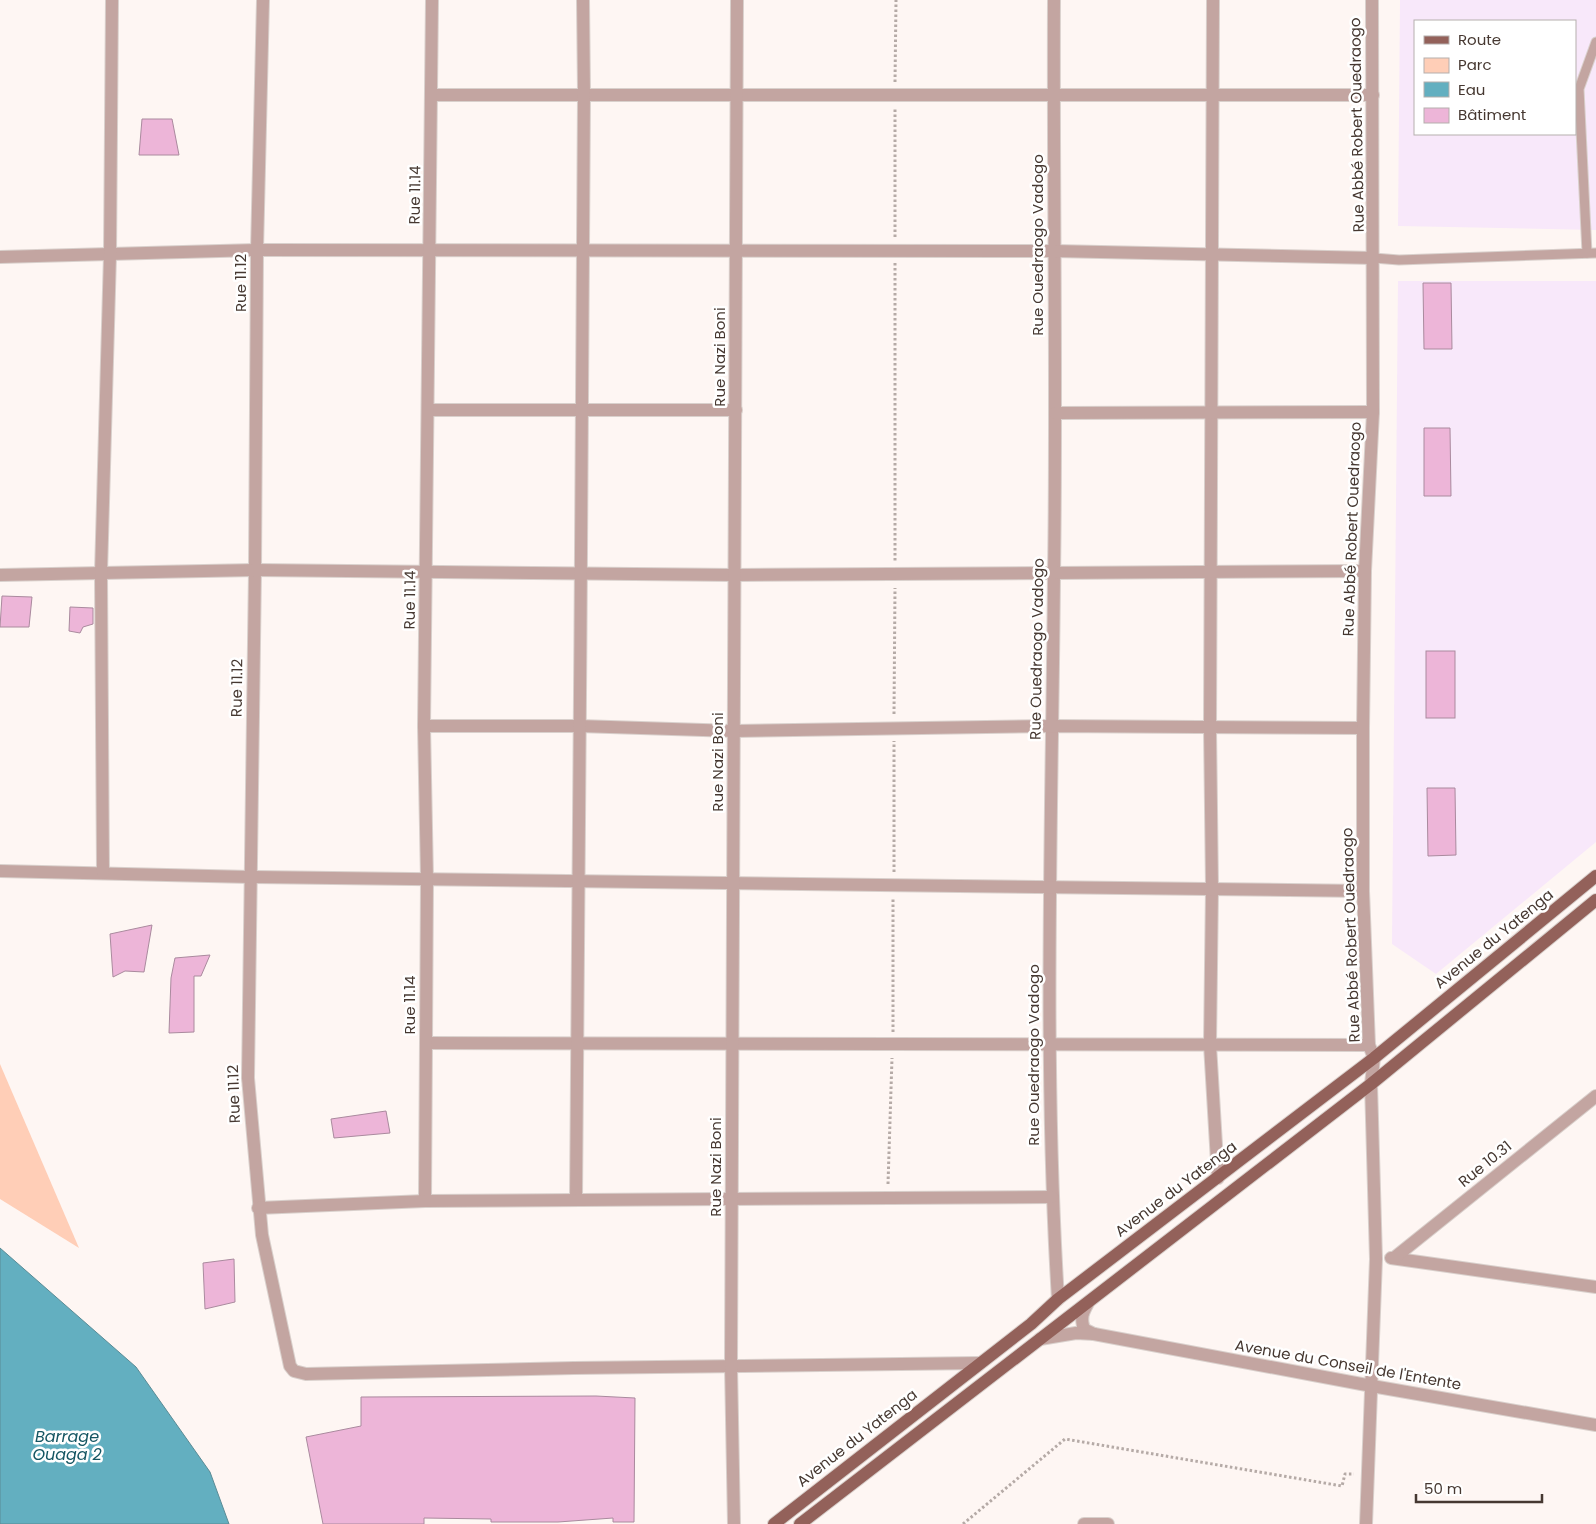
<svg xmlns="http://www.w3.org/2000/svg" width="1596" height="1524" viewBox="0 0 1596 1524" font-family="Poppins,sans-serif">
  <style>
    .education { fill: #f8e8fa; fill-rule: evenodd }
    .green { fill: #ffceb7 }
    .water { fill: #63afc0; stroke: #5a8b95 }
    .building { fill: #edb5d8; stroke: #aa8a9e }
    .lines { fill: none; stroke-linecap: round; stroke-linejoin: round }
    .service-casing { stroke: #d9d0cc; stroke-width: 11 }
    .minor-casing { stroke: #d9d0cc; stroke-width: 14 }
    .tertiary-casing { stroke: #d9d0cc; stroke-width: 14 }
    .primary-casing { stroke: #d9d0cc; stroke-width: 14 }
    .path { stroke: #b5aaa6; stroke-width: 3; stroke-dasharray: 2.5 2.5; stroke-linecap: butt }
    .service { stroke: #c3a5a1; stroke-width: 9 }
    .minor { stroke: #c3a5a1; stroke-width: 12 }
    .tertiary { stroke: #c3a5a1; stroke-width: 12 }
    .primary { stroke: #93615a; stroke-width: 12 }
    .labels { text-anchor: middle; stroke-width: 5; stroke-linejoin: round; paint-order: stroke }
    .street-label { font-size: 15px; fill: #463831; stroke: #fff }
    .water-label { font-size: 16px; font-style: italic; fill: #145562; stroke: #fff }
  </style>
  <rect width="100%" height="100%" fill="#fef6f3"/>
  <g class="education">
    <path d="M1400 0H1596V230L1398 226ZM1415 21H1575V134H1415Z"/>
    <polygon points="1398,281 1596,281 1596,842 1436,974 1392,944"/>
  </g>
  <polygon class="green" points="0,1064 79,1248 0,1199"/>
  <polygon class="water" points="0,1248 136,1367 210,1472 229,1524 0,1524"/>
  <g class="building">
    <polygon points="142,119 172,119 179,155 139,155"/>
    <polygon points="1423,283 1451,283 1452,349 1424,349"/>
    <polygon points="1424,428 1450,428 1451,496 1424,496"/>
    <polygon points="2,596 32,597 29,627 0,627"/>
    <polygon points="70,607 93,608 93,624 83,627 80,633 69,631"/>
    <rect x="1426" y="651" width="29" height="67"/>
    <polygon points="1427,788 1455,788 1456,855 1428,856"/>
    <polygon points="152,925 144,972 125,971 113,977 110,934"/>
    <polygon points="210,955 201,976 194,976 194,1032 169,1033 171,978 175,958"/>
    <polygon points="386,1111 390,1133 334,1138 331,1119"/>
    <polygon points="234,1259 235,1302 205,1309 203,1263"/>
    <polygon points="596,1396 635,1398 634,1522 613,1522 613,1518 558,1522 491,1522 491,1519 424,1518 424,1524 323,1524 306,1437 361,1426 361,1397"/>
  </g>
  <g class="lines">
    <defs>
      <g id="service">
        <polyline points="1587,253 1579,89 1596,42"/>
        <polyline points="1374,258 1399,260 1596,253"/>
      </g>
      <g id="minor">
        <polyline points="263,0 257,250 255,570 248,1078 262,1235 290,1366 294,1371 306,1374 574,1368 980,1363"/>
        <path d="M1054 0C1053 192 1057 383 1054 575 1052 816 1043 1058 1058 1299"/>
        <polyline points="1213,0 1210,728 1212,888 1210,1045 1218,1178"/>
        <polyline points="432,95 1373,95"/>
        <polyline points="0,257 257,250 1055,251 1374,258"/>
        <polyline points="429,410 736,410"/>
        <polyline points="1055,413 1373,412"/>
        <polyline points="0,575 255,570 735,575 1365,571"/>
        <polyline points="424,726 579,726 734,731 1051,726 1363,728"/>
        <polyline points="0,871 250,877 1363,891"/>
        <polyline points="103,873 101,573 110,255 112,0"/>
        <polyline points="426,1043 1369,1045"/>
        <path d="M576 1200C582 831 579 463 584 94L583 0"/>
        <polyline points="425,1201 427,879 424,726 432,0"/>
        <polyline points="258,1208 425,1201 1052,1197"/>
        <polyline points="1391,1258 1596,1287"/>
        <polyline points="1394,1258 1596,1096"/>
        <polyline points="734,1524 731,1366 737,0"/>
        <polyline points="1084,1524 1108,1524"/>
        <polyline points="1366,1524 1376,1259 1371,1084 1374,1058 1369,1045 1363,891 1363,728 1365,571 1373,412 1372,0"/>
      </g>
      <g id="tertiary">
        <path d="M1088 1303C1083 1312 1080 1318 1084 1329L1094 1334"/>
        <polyline points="1040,1339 1076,1333 1094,1334 1372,1386 1596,1425"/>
      </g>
      <g id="primary">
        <polyline points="774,1524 1031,1324 1058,1299 1374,1058 1596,876"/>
        <polyline points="800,1524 1371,1084 1596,900"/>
      </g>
    </defs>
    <use href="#service" class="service-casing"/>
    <use href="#minor" class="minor-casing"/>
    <use href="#tertiary" class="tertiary-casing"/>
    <use href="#primary" class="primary-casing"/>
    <g class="path">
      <polyline points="895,82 896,0"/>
      <polyline points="895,237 895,108"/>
      <polyline points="895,263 895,562"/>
      <polyline points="894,714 895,588"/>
      <polyline points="894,872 894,741"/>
      <polyline points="893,1032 893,898"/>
      <polyline points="888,1184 892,1058"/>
      <polyline points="963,1524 1065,1439 1342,1486 1345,1474 1354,1474"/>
    </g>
    <use href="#service" class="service"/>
    <use href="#minor" class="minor"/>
    <use href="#tertiary" class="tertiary"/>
    <use href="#primary" class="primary"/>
  </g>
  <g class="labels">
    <g class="street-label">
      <text transform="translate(1357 125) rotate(-91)" y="5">Rue Abbé Robert Ouedraogo</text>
      <text transform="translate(415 195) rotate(-89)" y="5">Rue 11.14</text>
      <text transform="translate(1038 245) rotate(-90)" y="5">Rue Ouedraogo Vadogo</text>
      <text transform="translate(241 283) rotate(-90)" y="5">Rue 11.12</text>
      <text transform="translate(720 357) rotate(-90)" y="5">Rue Nazi Boni</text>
      <text transform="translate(1352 529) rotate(-88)" y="5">Rue Abbé Robert Ouedraogo</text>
      <text transform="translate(410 600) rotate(-89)" y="5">Rue 11.14</text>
      <text transform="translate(1037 649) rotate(-89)" y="5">Rue Ouedraogo Vadogo</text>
      <text transform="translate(237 688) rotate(-89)" y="5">Rue 11.12</text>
      <text transform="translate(718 762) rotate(-90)" y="5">Rue Nazi Boni</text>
      <text transform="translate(1351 935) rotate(-92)" y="5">Rue Abbé Robert Ouedraogo</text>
      <text transform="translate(1494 939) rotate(-39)" y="5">Avenue du Yatenga</text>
      <text transform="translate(410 1005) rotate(-90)" y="5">Rue 11.14</text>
      <text transform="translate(1034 1055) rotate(-90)" y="5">Rue Ouedraogo Vadogo</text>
      <text transform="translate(234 1094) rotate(-92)" y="5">Rue 11.12</text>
      <text transform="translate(1485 1164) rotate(-39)" y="5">Rue 10.31</text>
      <text transform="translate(716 1167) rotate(-90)" y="5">Rue Nazi Boni</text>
      <text transform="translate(1176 1189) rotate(-37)" y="5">Avenue du Yatenga</text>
      <text transform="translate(1348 1365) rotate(10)" y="5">Avenue du Conseil de l'Entente</text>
      <text transform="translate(857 1438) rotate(-38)" y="5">Avenue du Yatenga</text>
    </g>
    <g class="water-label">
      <text x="67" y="1442">Barrage<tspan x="67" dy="18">Ouaga 2</tspan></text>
    </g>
  </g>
  <rect x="1414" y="20" width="162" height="115" fill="#ffffff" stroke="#b5afad"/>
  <rect x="1424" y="36" width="25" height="8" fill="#93615a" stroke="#b5afad"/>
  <text x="1458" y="45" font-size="15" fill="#463831">Route</text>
  <rect x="1424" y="58" width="25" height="15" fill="#ffceb7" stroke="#b5afad"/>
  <text x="1458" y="70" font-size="15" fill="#463831">Parc</text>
  <rect x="1424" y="82" width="25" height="15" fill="#63afc0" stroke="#b5afad"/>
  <text x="1458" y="95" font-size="15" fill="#463831">Eau</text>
  <rect x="1424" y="108" width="25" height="15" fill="#edb5d8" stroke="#b5afad"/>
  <text x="1458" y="120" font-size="15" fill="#463831">Bâtiment</text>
  <path d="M1416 1494v8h126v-8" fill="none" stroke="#463831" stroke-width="2.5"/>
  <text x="1424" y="1494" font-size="15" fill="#463831" stroke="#ffffff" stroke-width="4" paint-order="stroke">50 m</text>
</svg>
